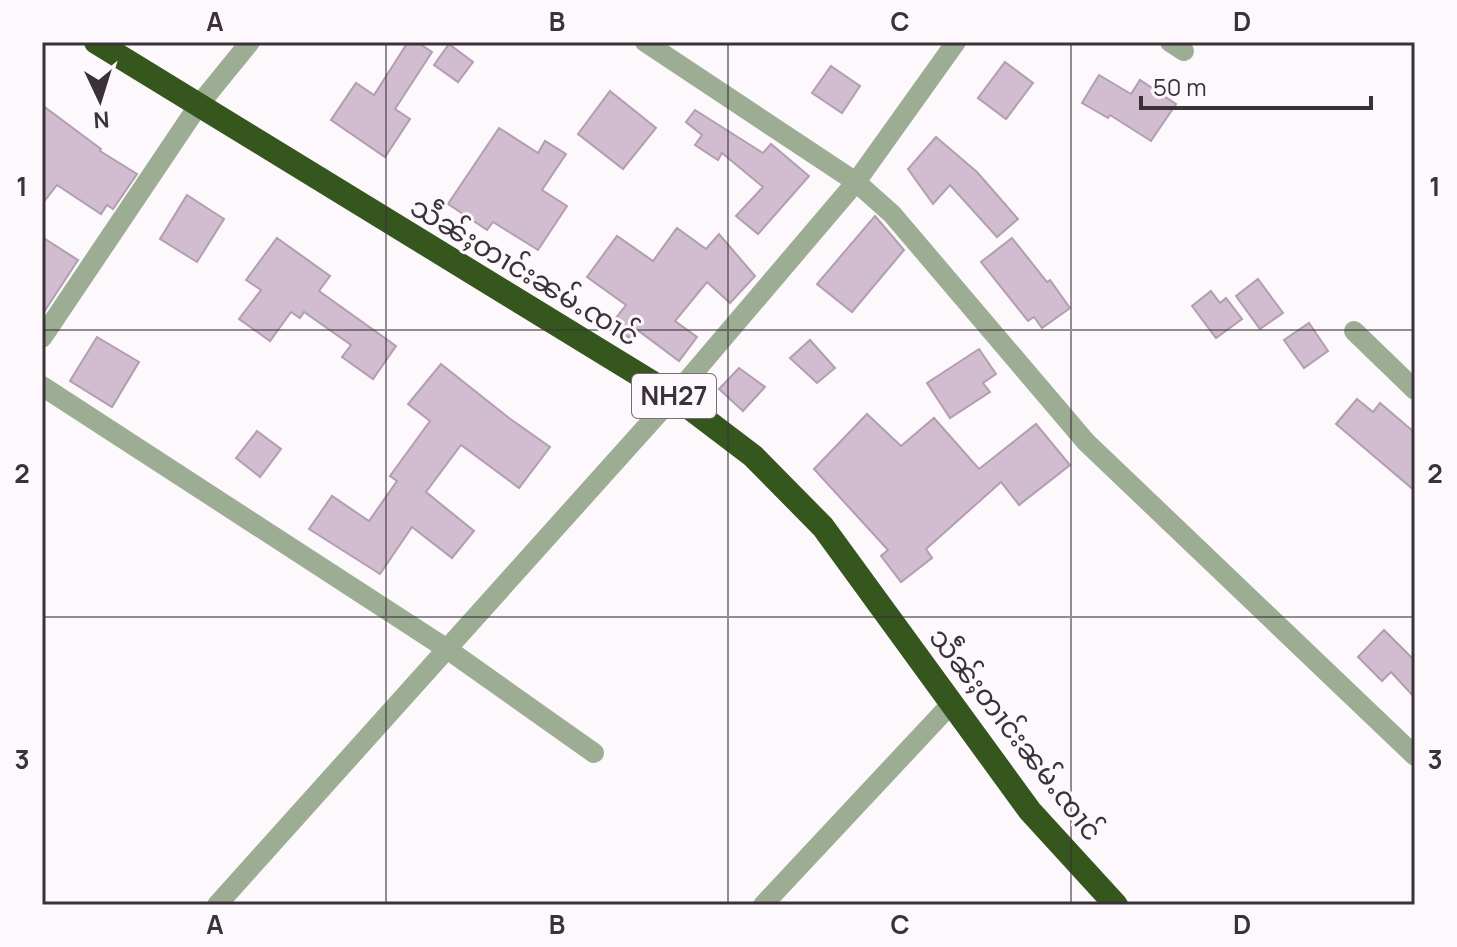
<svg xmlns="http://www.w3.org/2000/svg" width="1457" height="947" viewBox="0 0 1457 947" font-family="Manrope,'Noto Sans Myanmar',sans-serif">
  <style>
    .building { fill: #d2bcd0; stroke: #b29db1; stroke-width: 2 }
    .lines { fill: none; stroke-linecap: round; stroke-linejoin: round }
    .minor { stroke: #9cad93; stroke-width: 20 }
    .highway { stroke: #35561d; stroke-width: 24 }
    .grid { fill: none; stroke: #3a3139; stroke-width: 2; stroke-opacity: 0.55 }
    .labels { text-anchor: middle; stroke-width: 6; stroke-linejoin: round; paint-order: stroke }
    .shield { fill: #fcf8fc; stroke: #746d74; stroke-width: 2 }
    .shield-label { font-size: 26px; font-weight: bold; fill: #3a3139 }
    .street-label { font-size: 28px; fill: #3a3139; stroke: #fcf8fc }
    .neatline { fill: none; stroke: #3a3139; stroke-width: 3 }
    .grid-label { font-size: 26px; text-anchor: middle; font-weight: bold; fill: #3a3139 }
  </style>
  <rect width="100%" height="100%" fill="#fcf8fc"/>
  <g class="building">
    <polygon points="408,42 417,42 432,52 395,109 410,119 385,157 331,120 356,83 374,95"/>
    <polygon points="449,44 473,62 458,82 434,65"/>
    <polygon points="1005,62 1033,83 1006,119 978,98"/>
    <polygon points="831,66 860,86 842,113 812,93"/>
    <polygon points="1099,75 1131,94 1140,80 1176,104 1151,141 1110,115 1108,118 1082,103"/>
    <polygon points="610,91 656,128 623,169 578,134"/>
    <polygon points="42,105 101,149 100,151 137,174 113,209 107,205 101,214 57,185 42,204"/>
    <polygon points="695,110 763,153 771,144 809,176 758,234 736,216 763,187 722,153 718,160 695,145 702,135 686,122"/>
    <polygon points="499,128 538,153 545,141 566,154 542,190 567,206 538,250 493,222 487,230 448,204"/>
    <polygon points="936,137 977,172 1018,219 997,237 950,185 933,204 908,169"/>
    <polygon points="187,195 224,219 197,262 160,239"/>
    <polygon points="875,216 904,250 852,312 817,284"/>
    <polygon points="677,228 706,249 719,234 755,276 730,303 707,282 675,321 697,337 679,361 636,329 629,338 612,323 626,305 587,277 617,236 653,261"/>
    <polygon points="42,237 78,260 42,315"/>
    <polygon points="277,238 330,276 319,291 396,346 373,379 342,357 351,345 304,312 300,318 291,312 270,341 239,319 261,290 246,280"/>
    <polygon points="1012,238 1047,282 1050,280 1070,308 1042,328 1034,317 1028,321 981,262"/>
    <polygon points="1258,279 1283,313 1260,329 1236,296"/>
    <polygon points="1211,291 1220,303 1226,298 1242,319 1216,338 1192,306"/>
    <polygon points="1309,323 1328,351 1304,368 1284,340"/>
    <polygon points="97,337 139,362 112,407 70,381"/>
    <polygon points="810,340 835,368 817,383 790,358"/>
    <polygon points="979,349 996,374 983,383 990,392 950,418 927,383"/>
    <polygon points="441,364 509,418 550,447 519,488 461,445 426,492 474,531 452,558 412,527 380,574 309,529 332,496 369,521 397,481 390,476 430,421 408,404"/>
    <polygon points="739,368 765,387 743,411 719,389"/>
    <polygon points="1357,399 1373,412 1380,403 1415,433 1415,491 1336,424"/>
    <polygon points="867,414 901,446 934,418 979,469 1036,424 1070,465 1019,505 1001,482 926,549 932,558 901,582 881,556 888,550 814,469"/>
    <polygon points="257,431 281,449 260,477 236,458"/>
    <polygon points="1384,630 1415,661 1415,698 1391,672 1382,681 1358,657"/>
  </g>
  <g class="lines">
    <g class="minor">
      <polyline points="645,42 856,182 892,214 1086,442 1415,756"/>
      <polyline points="1170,42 1184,51"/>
      <polyline points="1354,331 1415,390"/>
      <polyline points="42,338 198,106 250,42"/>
      <polyline points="42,386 447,649 594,753"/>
      <polyline points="217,905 674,396 856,182 956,42"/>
      <polyline points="763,905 952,703"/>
    </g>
    <polyline class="highway" points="96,42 674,396 753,456 823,527 1030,811 1116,905"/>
  </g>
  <path class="grid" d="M386 42V905M728 42V905M1071 42V905M42 330H1415M42 617H1415"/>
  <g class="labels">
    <rect class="shield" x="632" y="374" width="84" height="44" rx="6"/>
    <g class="shield-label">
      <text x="674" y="405">NH27</text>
    </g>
    <g class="street-label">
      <text transform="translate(525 271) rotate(31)" y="10">သဵၼ်ႈတၢင်းၼမ်ႉၸၢင်</text>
      <text transform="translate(1016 734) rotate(52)" y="10">သဵၼ်ႈတၢင်းၼမ်ႉၸၢင်</text>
    </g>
  </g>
  <rect width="1457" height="947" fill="none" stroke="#fcf8fc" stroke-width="88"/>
  <g transform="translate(100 100) rotate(176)" stroke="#fcf8fc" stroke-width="6" paint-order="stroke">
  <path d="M0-6L14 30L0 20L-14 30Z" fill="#3a3139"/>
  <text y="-12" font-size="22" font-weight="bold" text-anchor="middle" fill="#3a3139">N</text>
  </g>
  <path d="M1141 96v12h230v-12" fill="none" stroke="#3a3139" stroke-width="4"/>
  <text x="1153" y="96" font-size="24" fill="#3a3139" stroke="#fcf8fc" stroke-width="6" paint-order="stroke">50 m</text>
  <rect x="44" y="44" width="1369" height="859" class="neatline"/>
  <g class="grid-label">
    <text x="215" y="31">A</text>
    <text x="557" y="31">B</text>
    <text x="900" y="31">C</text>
    <text x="1242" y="31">D</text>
    <text x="22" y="196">1</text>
    <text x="1435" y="196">1</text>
    <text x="22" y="483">2</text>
    <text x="1435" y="483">2</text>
    <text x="22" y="769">3</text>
    <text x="1435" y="769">3</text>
    <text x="215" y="934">A</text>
    <text x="557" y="934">B</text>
    <text x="900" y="934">C</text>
    <text x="1242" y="934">D</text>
  </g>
</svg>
